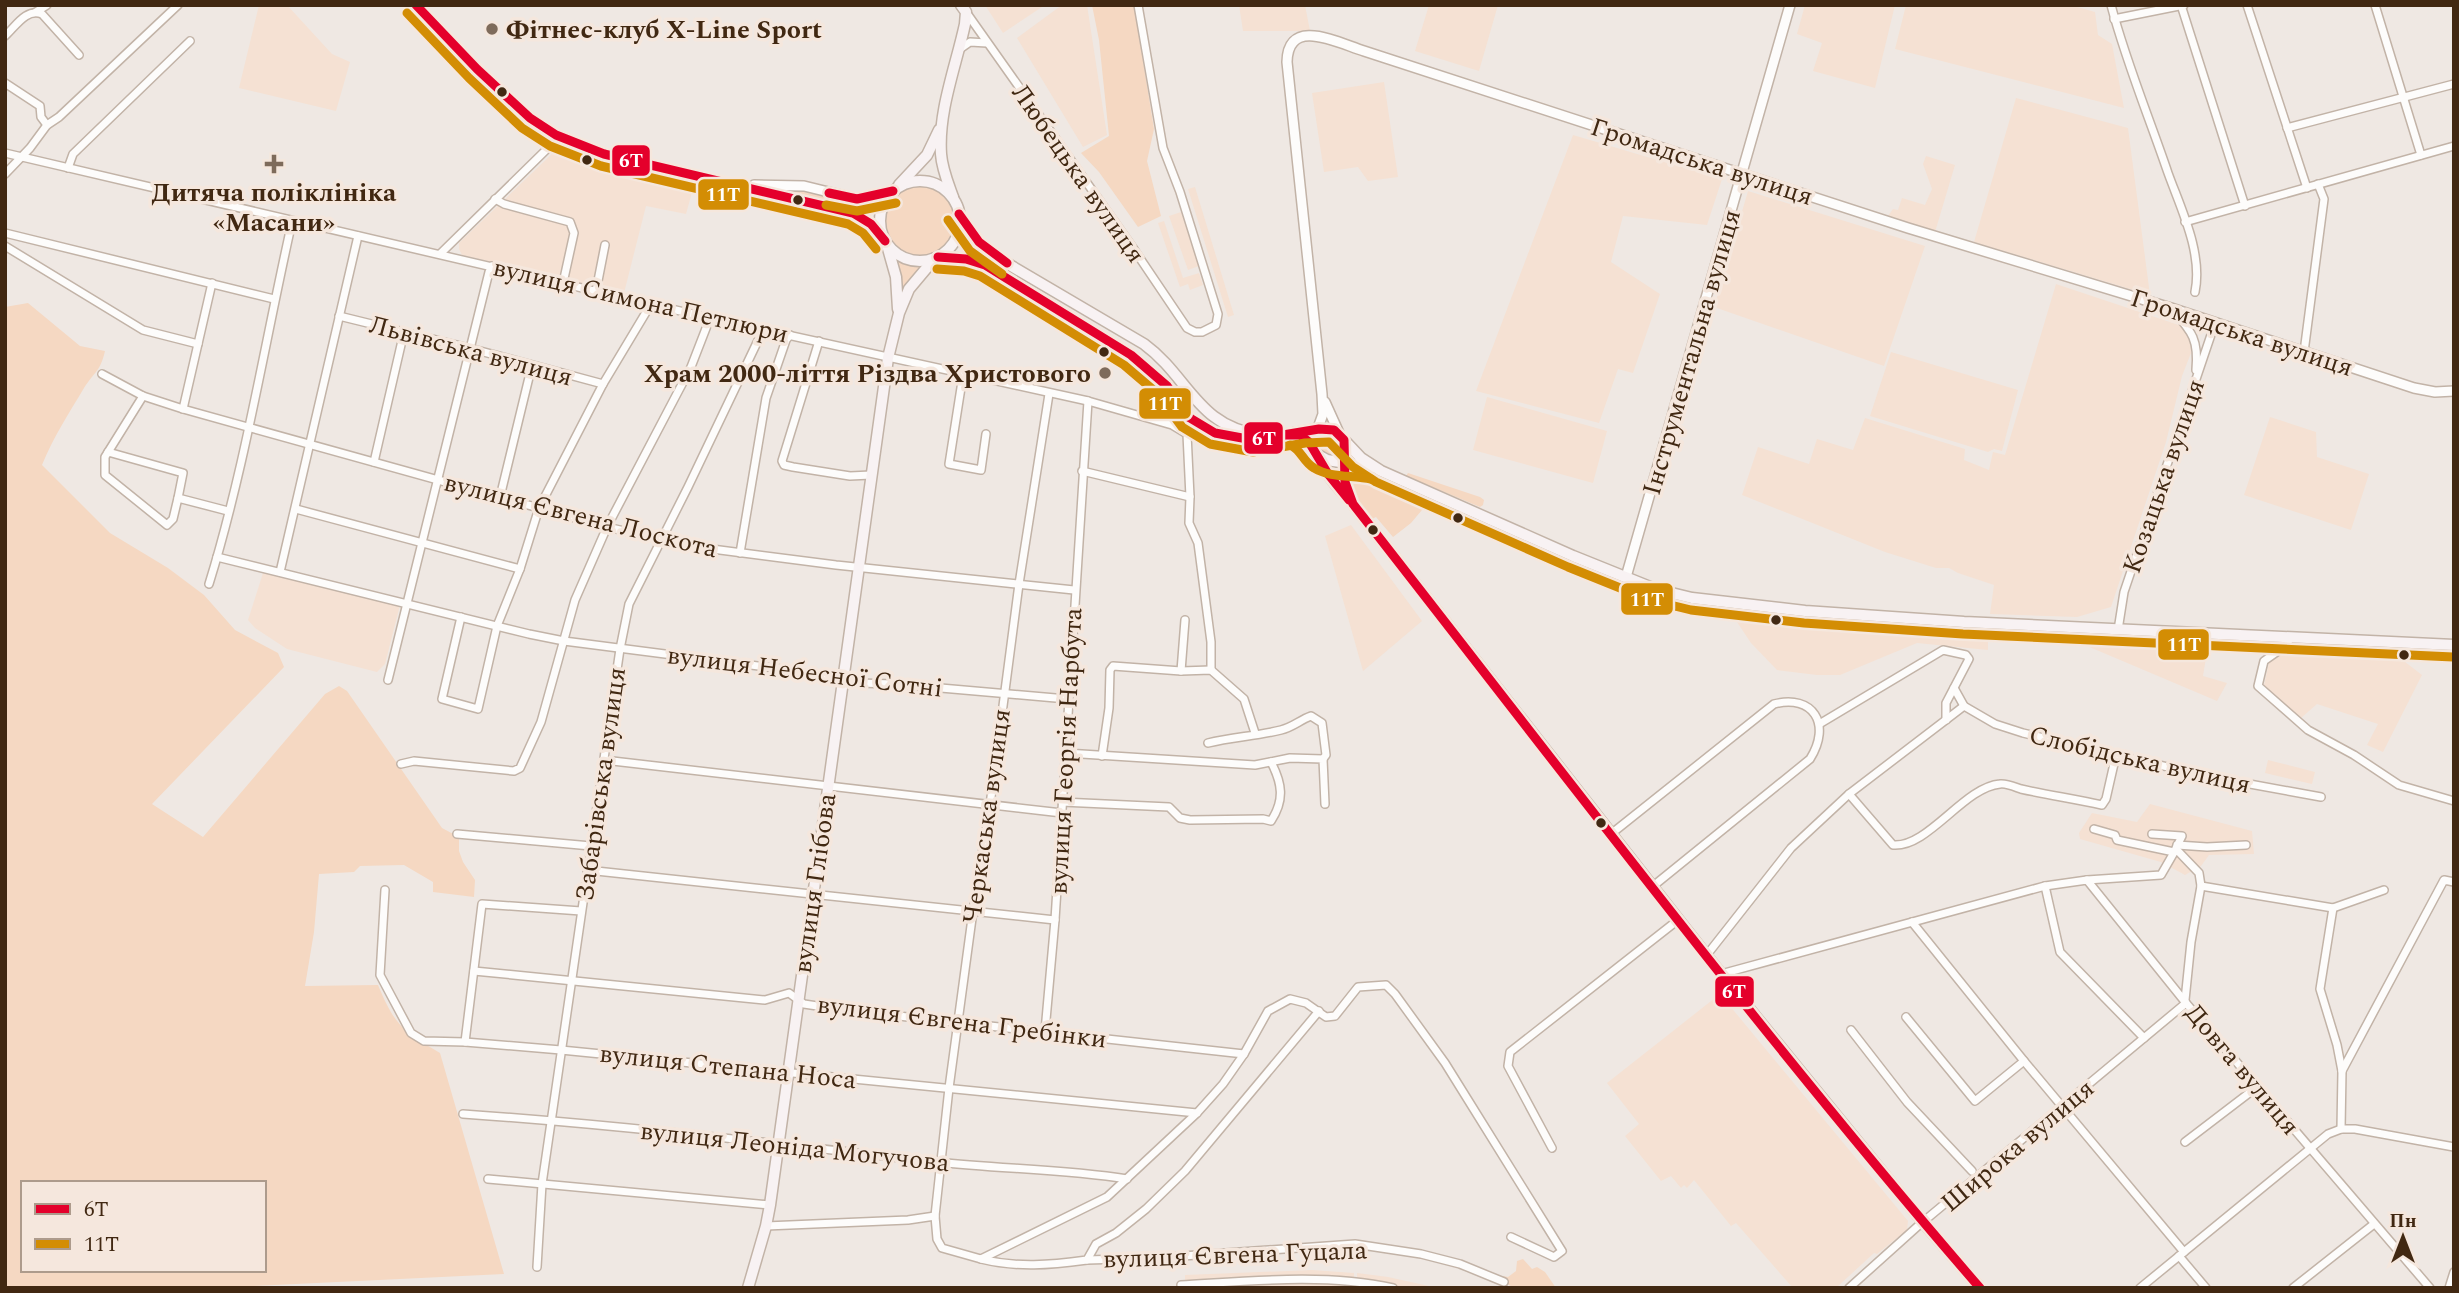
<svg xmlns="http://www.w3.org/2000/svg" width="2459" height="1293" viewBox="0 0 2459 1293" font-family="Spectral,serif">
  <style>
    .built { fill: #f5e1d3 }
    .green { fill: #f5d8c2; fill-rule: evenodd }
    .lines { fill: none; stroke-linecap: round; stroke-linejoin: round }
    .minor-casing { stroke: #c2b3a7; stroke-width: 10 }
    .tertiary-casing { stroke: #c2b3a7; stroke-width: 12 }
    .secondary-casing { stroke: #c2b3a7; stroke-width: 13 }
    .minor { stroke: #fdfcfb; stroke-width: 7 }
    .tertiary { stroke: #fdfcfb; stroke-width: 9 }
    .secondary { stroke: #f8f2f3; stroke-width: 10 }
    .bus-1-casing { stroke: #f5e7dd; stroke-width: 14 }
    .bus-2-casing { stroke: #f5e7dd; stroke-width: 14 }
    .bus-1 { stroke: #e4002b; stroke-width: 9 }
    .bus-2 { stroke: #d38d04; stroke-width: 9 }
    .poi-dot { fill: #7e6b5b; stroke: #f5e7dd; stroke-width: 2.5 }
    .bus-dot { fill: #412812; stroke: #f5e7dd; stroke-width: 2.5 }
    .labels { text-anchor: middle; stroke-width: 7; stroke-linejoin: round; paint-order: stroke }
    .poi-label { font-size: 26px; font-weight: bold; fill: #412812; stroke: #f5e7dd; text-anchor: start }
    .street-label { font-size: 26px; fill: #412812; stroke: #f5e7dd }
    .line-badge { stroke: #f5e7dd; stroke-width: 2.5 }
    .badge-label { font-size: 19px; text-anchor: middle; font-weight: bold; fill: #fff }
  </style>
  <rect width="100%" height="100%" fill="#efe8e3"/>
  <g class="built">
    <polygon points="259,5 287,5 332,54 350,62 336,111 239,88"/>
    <polygon points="985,5 1045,5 1003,33"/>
    <polygon points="1062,5 1087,5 1107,135 1083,147 1017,38"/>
    <polygon points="1239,5 1305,5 1310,31 1243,31"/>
    <polygon points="1429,5 1498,5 1479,71 1415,51"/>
    <polygon points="1805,5 1895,5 1875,88 1813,71 1822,43 1797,34"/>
    <polygon points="1906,5 2070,5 2095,12 2098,35 2112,44 2124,108 1895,49"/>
    <polygon points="1384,82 1398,177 1368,181 1358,167 1324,172 1312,93"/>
    <polygon points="2016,98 2128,128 2150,295 1974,242"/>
    <polygon points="1573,135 1722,179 1707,225 1623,216 1611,262 1660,294 1633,373 1618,369 1599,423 1476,391"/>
    <polygon points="562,148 622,168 694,185 686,214 646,206 624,293 462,255 459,249 459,243 555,151"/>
    <polygon points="1926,156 1955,165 1935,232 1888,216 1893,209 1898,210 1902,198 1925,205 1932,189 1923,164"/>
    <polygon points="1195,187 1234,315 1228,317 1188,189"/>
    <polygon points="1748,191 1925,246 1884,366 1714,307"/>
    <polygon points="1181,212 1199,266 1188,270 1169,216"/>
    <polygon points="1164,221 1183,278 1199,273 1203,285 1190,290 1188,284 1180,287 1158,223"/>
    <polygon points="2056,284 2182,326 2190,341 2191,353 2182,376 2166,442 2111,607 2077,617 1990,614 1994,585 1958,573 1949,568 1936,568 1885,552 1742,495 1758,447 1809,464 1817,439 1853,450 1865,418 1965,449 1964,460 1989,470 1993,452 2005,455"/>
    <polygon points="1891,352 2018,390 2002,451 1994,449 1988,452 1870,416"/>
    <polygon points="1487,397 1607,431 1593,483 1473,450"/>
    <polygon points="2270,417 2316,432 2317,457 2369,474 2351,530 2244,495"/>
    <polygon points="1351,525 1422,621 1363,671 1325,536"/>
    <polygon points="263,573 400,605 385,664 377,672 287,649 255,628 248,620"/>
    <polygon points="1737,622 1988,640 1988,650 1917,643 1840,675 1817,675 1777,670 1751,643"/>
    <polygon points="2080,643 2208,646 2203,676 2227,683 2217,701"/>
    <polygon points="2291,645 2386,650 2400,658 2422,675 2383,752 2367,745 2378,724 2317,704 2301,718 2264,685 2269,663"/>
    <polygon points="2268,760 2315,772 2312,784 2265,773"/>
    <polygon points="2150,804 2252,831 2254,854 2209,855 2201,866 2185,875 2161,862 2080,839 2079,833 2092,813 2137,822"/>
    <polygon points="1720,994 1908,1221 1907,1230 1877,1254 1874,1253 1836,1288 1793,1288 1736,1223 1731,1226 1694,1180 1687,1188 1684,1185 1681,1188 1671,1176 1661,1181 1625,1136 1639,1124 1607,1083"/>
    <polygon points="1312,1270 1354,1273 1354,1279 1185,1282 1185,1275"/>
    <polygon points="1357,1273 1388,1277 1438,1288 1406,1288 1357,1279"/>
    <polygon points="1286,1282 1349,1284 1365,1288 1185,1288"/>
  </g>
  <g class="green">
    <polygon points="1092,5 1134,5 1154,129 1147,161 1161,216 1138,227 1099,172 1081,153 1109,136 1099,40"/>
    <circle cx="919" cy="221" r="35"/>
    <polygon points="789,189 856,203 874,200 870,219 855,209 789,193 787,190"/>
    <polygon points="896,261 924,266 906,287 901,286"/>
    <path d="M28 303 80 346 105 351C100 372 95 371 84 388 69 413 53 438 42 465L110 533 168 568 204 595 235 630 278 653 284 667 152 804 203 837 325 694 339 686 347 691 442 828 459 837V851L463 862 475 880 474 897 433 892V882L404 865 360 866 354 872 319 874 314 932 305 986 378 985C395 1026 403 1031 440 1053L504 1274 214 1288H5V307ZM23 1183H264V1270H23Z"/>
    <circle cx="1328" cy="444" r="11"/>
    <path d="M1364 468 1447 504 1448 510 1443 514 1427 504 1411 523 1393 537 1376 517 1372 519C1361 506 1342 490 1353 472Z"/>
    <polygon points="1408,473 1480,497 1484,500 1483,505 1480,507 1406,476"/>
    <polygon points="1523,1259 1532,1269 1537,1267 1545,1272 1556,1288 1514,1288 1504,1282 1503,1276 1508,1277 1516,1271 1517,1261"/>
  </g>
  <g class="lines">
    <defs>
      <g id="minor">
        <path d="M2111 5C2126 62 2149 117 2168 173 2181 209 2203 253 2195 292"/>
        <polyline points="2181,5 2245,206"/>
        <polyline points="2247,5 2307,188"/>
        <polyline points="2375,5 2421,155"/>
        <polyline points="36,12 47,5"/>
        <polyline points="966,12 1133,248 1187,328 1195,332 1202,332 1216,325 1218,314 1180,192 1163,148 1138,5"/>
        <polyline points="2114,19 2184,5"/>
        <path d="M5 36C16 26 26 8 42 14L79 55"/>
        <polyline points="960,49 970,42 987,43"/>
        <polyline points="5,83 40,106 41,117 47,125"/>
        <polyline points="2287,128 2454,84"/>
        <polyline points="5,153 710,318 1088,401 1172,425 1187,434 1190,497 1189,523 1198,543 1211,642 1211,670"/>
        <polyline points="68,168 73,154 190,41"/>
        <polyline points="5,174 30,148 47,125 59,117 178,5"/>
        <polyline points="495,199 504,204 570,222 574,233 563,283"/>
        <polyline points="2185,222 2454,146"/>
        <polyline points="5,233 274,299"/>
        <polyline points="5,246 143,330 198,344"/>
        <polyline points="440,254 548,148 556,135"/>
        <polyline points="596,291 605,245"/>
        <path d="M2171 308C2191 331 2199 338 2196 370"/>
        <polyline points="339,316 469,348 603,384"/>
        <polyline points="819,341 782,461 784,465 793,467 850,476 871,475"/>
        <polyline points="2304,352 2324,199 2318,184"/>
        <polyline points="102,374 143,396 183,409 607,527 689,546 836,565 1074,590"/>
        <polyline points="963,375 949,464 981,470 986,434"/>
        <polyline points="1049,394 1019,584 990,805 973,911 949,1088 935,1216 937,1239 942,1248 981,1259 1107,1197 1197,1113 1223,1084 1244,1054 1268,1011 1290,999 1306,1003 1326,1017 1335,1016 1358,987 1386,985 1395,994 1445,1063 1562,1251 1554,1257 1511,1237"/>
        <polyline points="143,396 105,457 105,475 167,525 173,519 178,498 228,511"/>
        <polyline points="183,409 212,283"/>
        <polyline points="108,452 183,473 178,498"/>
        <polyline points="374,462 404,332"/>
        <polyline points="1082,471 1190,497"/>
        <polyline points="500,497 532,365"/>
        <polyline points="296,509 520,569"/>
        <polyline points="740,553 766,398 786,340 790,335"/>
        <polyline points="217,557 529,634 564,641 781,669 857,683 895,684 1067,699"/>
        <polyline points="280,572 358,236"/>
        <path d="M209 584C245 468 265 341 292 222"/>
        <polyline points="461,617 442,699 478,709 497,626 520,569 539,508 603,384 651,304"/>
        <polyline points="2118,630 2124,592 2215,323"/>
        <polyline points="2289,637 2288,644 2264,661 2258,686 2308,730 2354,755 2399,785 2454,801"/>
        <polyline points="1181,671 1185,620"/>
        <polyline points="388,680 489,272 492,266"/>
        <polyline points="1954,688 1964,706 1995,724 2023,733 2206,776 2321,797"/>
        <polyline points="1821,723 1943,650 1966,655 1969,659 1946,703 1946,720"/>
        <path d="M1208 743C1232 737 1257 736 1281 730 1293 727 1300 720 1311 716L1322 723 1326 755 1323 759"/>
        <polyline points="1066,753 1255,765 1290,758 1323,759 1325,804"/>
        <polyline points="1102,756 1109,708 1110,670 1113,666 1181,671 1211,670 1244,699 1255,733"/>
        <polyline points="604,760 1062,813"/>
        <polyline points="401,764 414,761 514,771 520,768 541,722 575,600 607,527 691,367 710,318"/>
        <path d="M1849 794 1893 845C1928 848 1964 787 2000 784 2006 783 2015 787 2021 789 2048 795 2075 799 2102 805L2106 799 2116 755"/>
        <path d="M1062 802 1169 807 1180 818 1190 820 1263 819 1271 821C1285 800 1282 783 1271 762"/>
        <polyline points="2094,829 2115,835 2117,840 2174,852"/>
        <polyline points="457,834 591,846"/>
        <path d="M1611 834 1774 704C1813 694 1832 724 1810 759L1652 887"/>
        <polyline points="2152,834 2182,836 2176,848"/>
        <polyline points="2177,845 2207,847 2246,845"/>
        <polyline points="587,870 1055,920"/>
        <polyline points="2087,880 2161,875 2176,849 2199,873 2201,886 2191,942 2185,1000"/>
        <polyline points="2045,886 2060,952 2144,1038"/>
        <polyline points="2201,886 2333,908 2384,890"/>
        <polyline points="385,890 380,975 411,1033 424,1041 465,1042 561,1050 1197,1113"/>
        <polyline points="2333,908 2320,989 2337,1045 2342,1071 2341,1129"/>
        <polyline points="1912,922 2024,1061 2184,1252"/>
        <polyline points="1706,956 1791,848 1849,794 1964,706"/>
        <polyline points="474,971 765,1000 789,993 804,1004 844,1010 1244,1054"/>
        <polyline points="1721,974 2045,886 2087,880 2186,1003 2430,1288"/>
        <polyline points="1906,1017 1975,1101 2024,1061"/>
        <polyline points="1851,1030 1907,1102 1972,1171"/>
        <polyline points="1045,1031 1055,920 1088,401"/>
        <polyline points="465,1042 482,904 581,911"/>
        <polyline points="2342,1071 2444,880 2454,882"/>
        <path d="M463 1114C621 1125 779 1144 937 1162 1000 1169 1064 1169 1127 1179"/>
        <polyline points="2185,1142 2257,1087"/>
        <polyline points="1552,1148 1508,1066 1510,1052 1678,920"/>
        <polyline points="488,1179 770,1205"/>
        <polyline points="766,1226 908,1220 935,1216"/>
        <polyline points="2179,1256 2206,1288"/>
        <path d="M981 1259C1018 1268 1050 1265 1087 1260L1096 1244 1116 1233 1146 1209 1185 1171 1319 1011"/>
        <polyline points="1087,1260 1154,1258 1355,1244 1421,1254 1460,1264 1504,1282"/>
        <polyline points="537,1267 542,1184 620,649 629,604 688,487 763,330"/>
        <path d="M1181 1285C1250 1281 1326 1273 1393 1288"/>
        <polyline points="1849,1288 1918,1226 2186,1003"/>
        <polyline points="2140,1288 2328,1134 2341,1129 2355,1129 2454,1147"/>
        <polyline points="2293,1288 2374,1224"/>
        <polyline points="2449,1288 2454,1272"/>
      </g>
      <g id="tertiary">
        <polyline points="416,5 477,69 530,118 556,135 604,154 694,177 740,186 853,213 871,224 885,241"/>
        <polyline points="754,185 804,186 857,199 893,191"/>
        <polyline points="1325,402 1339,433"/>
        <path d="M1315 436 1323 414 1322 394 1287 62C1288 16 1338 43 1364 51L1908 228 2171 308 2414 388 2435 392 2454 391"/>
        <polyline points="1626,577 1790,5"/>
      </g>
      <g id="secondary">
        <circle cx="920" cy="221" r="40"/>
        <polyline points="899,185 927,155 939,130"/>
        <path d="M953 197C948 183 942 169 941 154 938 111 956 66 965 24L966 12 961 5"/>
        <path d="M959 214 972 236 991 254 1144 344C1189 377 1197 427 1261 435"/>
        <polyline points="887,245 896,277 898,309"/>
        <polyline points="938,257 966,259 985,265 1131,355 1167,386 1190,418 1215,433 1253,440 1319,429 1334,430 1344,440 1345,482 1353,504 1721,974 1923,1222 1980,1288"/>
        <path d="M1294 433C1312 437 1317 457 1326 471 1332 481 1340 490 1348 498"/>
        <polyline points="1344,440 1361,458 1381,471 1573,556 1655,589 1692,598 1805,611 1964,622 2454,645"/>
        <polyline points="1316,454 1327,460 1372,467"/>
        <polyline points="748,1288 766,1226 770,1205 888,358 899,313 909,289 935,258"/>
      </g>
    </defs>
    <use href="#minor" class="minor-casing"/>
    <use href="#tertiary" class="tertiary-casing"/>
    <use href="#secondary" class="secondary-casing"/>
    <use href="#minor" class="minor"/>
    <use href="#tertiary" class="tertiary"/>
    <use href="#secondary" class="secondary"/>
    <defs>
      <g id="bus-1">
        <polyline points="416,5 477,69 530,118 556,135 604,154 853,213 871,224 885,241"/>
        <polyline points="829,193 857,199 893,191"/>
        <polyline points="959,214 979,242 1007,263"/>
        <path d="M938 257 966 259 985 265 1131 355 1167 386 1190 418 1215 433 1253 440 1319 429 1334 430 1344 440 1345 482 1353 504C1559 767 1761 1035 1980 1288"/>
        <polyline points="1285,435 1300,435 1309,442 1328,474 1349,500"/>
      </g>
      <g id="bus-2">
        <polyline points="407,13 469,78 522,128 550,146 601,166 848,224 863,233 876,249"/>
        <polyline points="826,205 857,211 896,203"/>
        <polyline points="948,220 970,251 1002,274"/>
        <polyline points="937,269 964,271 980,276 1124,365 1158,394 1182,427 1210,444 1253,452 1305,443 1329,442 1353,467 1376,482 1568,567 1650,600 1691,610 1804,623 1963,634 2453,657"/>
        <path d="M1290 445C1301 449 1303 462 1314 468 1330 478 1352 475 1371 479"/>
      </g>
    </defs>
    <use href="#bus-1" class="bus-1-casing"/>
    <use href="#bus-2" class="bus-2-casing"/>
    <use href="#bus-1" class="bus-1"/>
    <use href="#bus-2" class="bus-2"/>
  </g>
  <g class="poi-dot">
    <circle cx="492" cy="29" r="7"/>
    <path d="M270.5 153.5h7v7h7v7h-7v7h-7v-7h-7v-7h7z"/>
    <circle cx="1105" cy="373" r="7"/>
  </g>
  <g class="bus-dot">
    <circle cx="502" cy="92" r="6"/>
    <circle cx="587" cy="160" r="6"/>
    <circle cx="798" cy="200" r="6"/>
    <circle cx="1104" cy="352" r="6"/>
    <circle cx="1458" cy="518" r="6"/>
    <circle cx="1373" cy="530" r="6"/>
    <circle cx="1776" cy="620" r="6"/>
    <circle cx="2404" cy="655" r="6"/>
    <circle cx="1601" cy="823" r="6"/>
  </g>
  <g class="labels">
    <g class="poi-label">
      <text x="506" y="38">Фітнес-клуб X-Line Sport</text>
      <text x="274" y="201" text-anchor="middle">Дитяча поліклініка<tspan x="274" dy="30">«Масани»</tspan></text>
      <text x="1091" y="382" text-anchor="end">Храм 2000-ліття Різдва Христового</text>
    </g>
    <g class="street-label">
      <text transform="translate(1702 161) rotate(18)" y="9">Громадська вулиця</text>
      <text transform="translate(1079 173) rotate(55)" y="9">Любецька вулиця</text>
      <text transform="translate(641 300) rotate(13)" y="9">вулиця Симона Петлюри</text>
      <text transform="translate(2242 332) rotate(18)" y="9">Громадська вулиця</text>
      <text transform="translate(471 350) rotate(15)" y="9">Львівська вулиця</text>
      <text transform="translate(1691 352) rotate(-74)" y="9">Інструментальна вулиця</text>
      <text transform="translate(2163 476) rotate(-71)" y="9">Козацька вулиця</text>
      <text transform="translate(581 515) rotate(14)" y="9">вулиця Євгена Лоскота</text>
      <text transform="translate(805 671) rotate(7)" y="9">вулиця Небесної Сотні</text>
      <text transform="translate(1065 751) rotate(-87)" y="9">вулиця Георгія Нарбута</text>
      <text transform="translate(2140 759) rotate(13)" y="9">Слобідська вулиця</text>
      <text transform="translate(600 784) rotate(-82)" y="9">Забарівська вулиця</text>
      <text transform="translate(986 816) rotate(-82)" y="9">Черкаська вулиця</text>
      <text transform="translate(814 883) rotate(-82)" y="9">вулиця Глібова</text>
      <text transform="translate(962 1021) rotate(7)" y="9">вулиця Євгена Гребінки</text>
      <text transform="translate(728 1066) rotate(6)" y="9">вулиця Степана Носа</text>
      <text transform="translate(2243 1069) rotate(50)" y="9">Довга вулиця</text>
      <text transform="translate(2017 1145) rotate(-40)" y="9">Широка вулиця</text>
      <text transform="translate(795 1146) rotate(6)" y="9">вулиця Леоніда Могучова</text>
      <text transform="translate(1235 1254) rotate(-2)" y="9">вулиця Євгена Гуцала</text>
    </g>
  </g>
  <g class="line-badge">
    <rect x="611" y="144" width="40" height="33" rx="7" fill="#e4002b"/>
    <rect x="697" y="178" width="53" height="33" rx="7" fill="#d38d04"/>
    <rect x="1138" y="387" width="54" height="33" rx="7" fill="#d38d04"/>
    <rect x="1243" y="421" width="41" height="34" rx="7" fill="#e4002b"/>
    <rect x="1620" y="582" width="54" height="34" rx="7" fill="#d38d04"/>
    <rect x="2157" y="628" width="53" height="33" rx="7" fill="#d38d04"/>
    <rect x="1714" y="975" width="41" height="33" rx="7" fill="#e4002b"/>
  </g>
  <g class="badge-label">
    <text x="631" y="167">6Т</text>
    <text x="723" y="201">11Т</text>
    <text x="1165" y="410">11Т</text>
    <text x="1264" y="445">6Т</text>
    <text x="1647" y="606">11Т</text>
    <text x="2184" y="651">11Т</text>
    <text x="1734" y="998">6Т</text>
  </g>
  <rect width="2459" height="1293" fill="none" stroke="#412812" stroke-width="14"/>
  <rect x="21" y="1181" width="245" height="91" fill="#f5e7dd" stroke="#ad9b8c" stroke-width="2"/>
  <rect x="35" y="1204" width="35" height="10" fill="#e4002b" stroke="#ad9b8c" stroke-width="2"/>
  <text x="84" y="1216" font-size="21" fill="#412812">6Т</text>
  <rect x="35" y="1239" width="35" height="10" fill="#d38d04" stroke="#ad9b8c" stroke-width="2"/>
  <text x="84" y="1251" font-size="21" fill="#412812">11Т</text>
  <g transform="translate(2403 1237)" stroke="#f5e7dd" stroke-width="5" paint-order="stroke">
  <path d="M0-5L12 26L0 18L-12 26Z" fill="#412812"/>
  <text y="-10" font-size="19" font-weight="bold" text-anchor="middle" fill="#412812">Пн</text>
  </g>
</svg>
